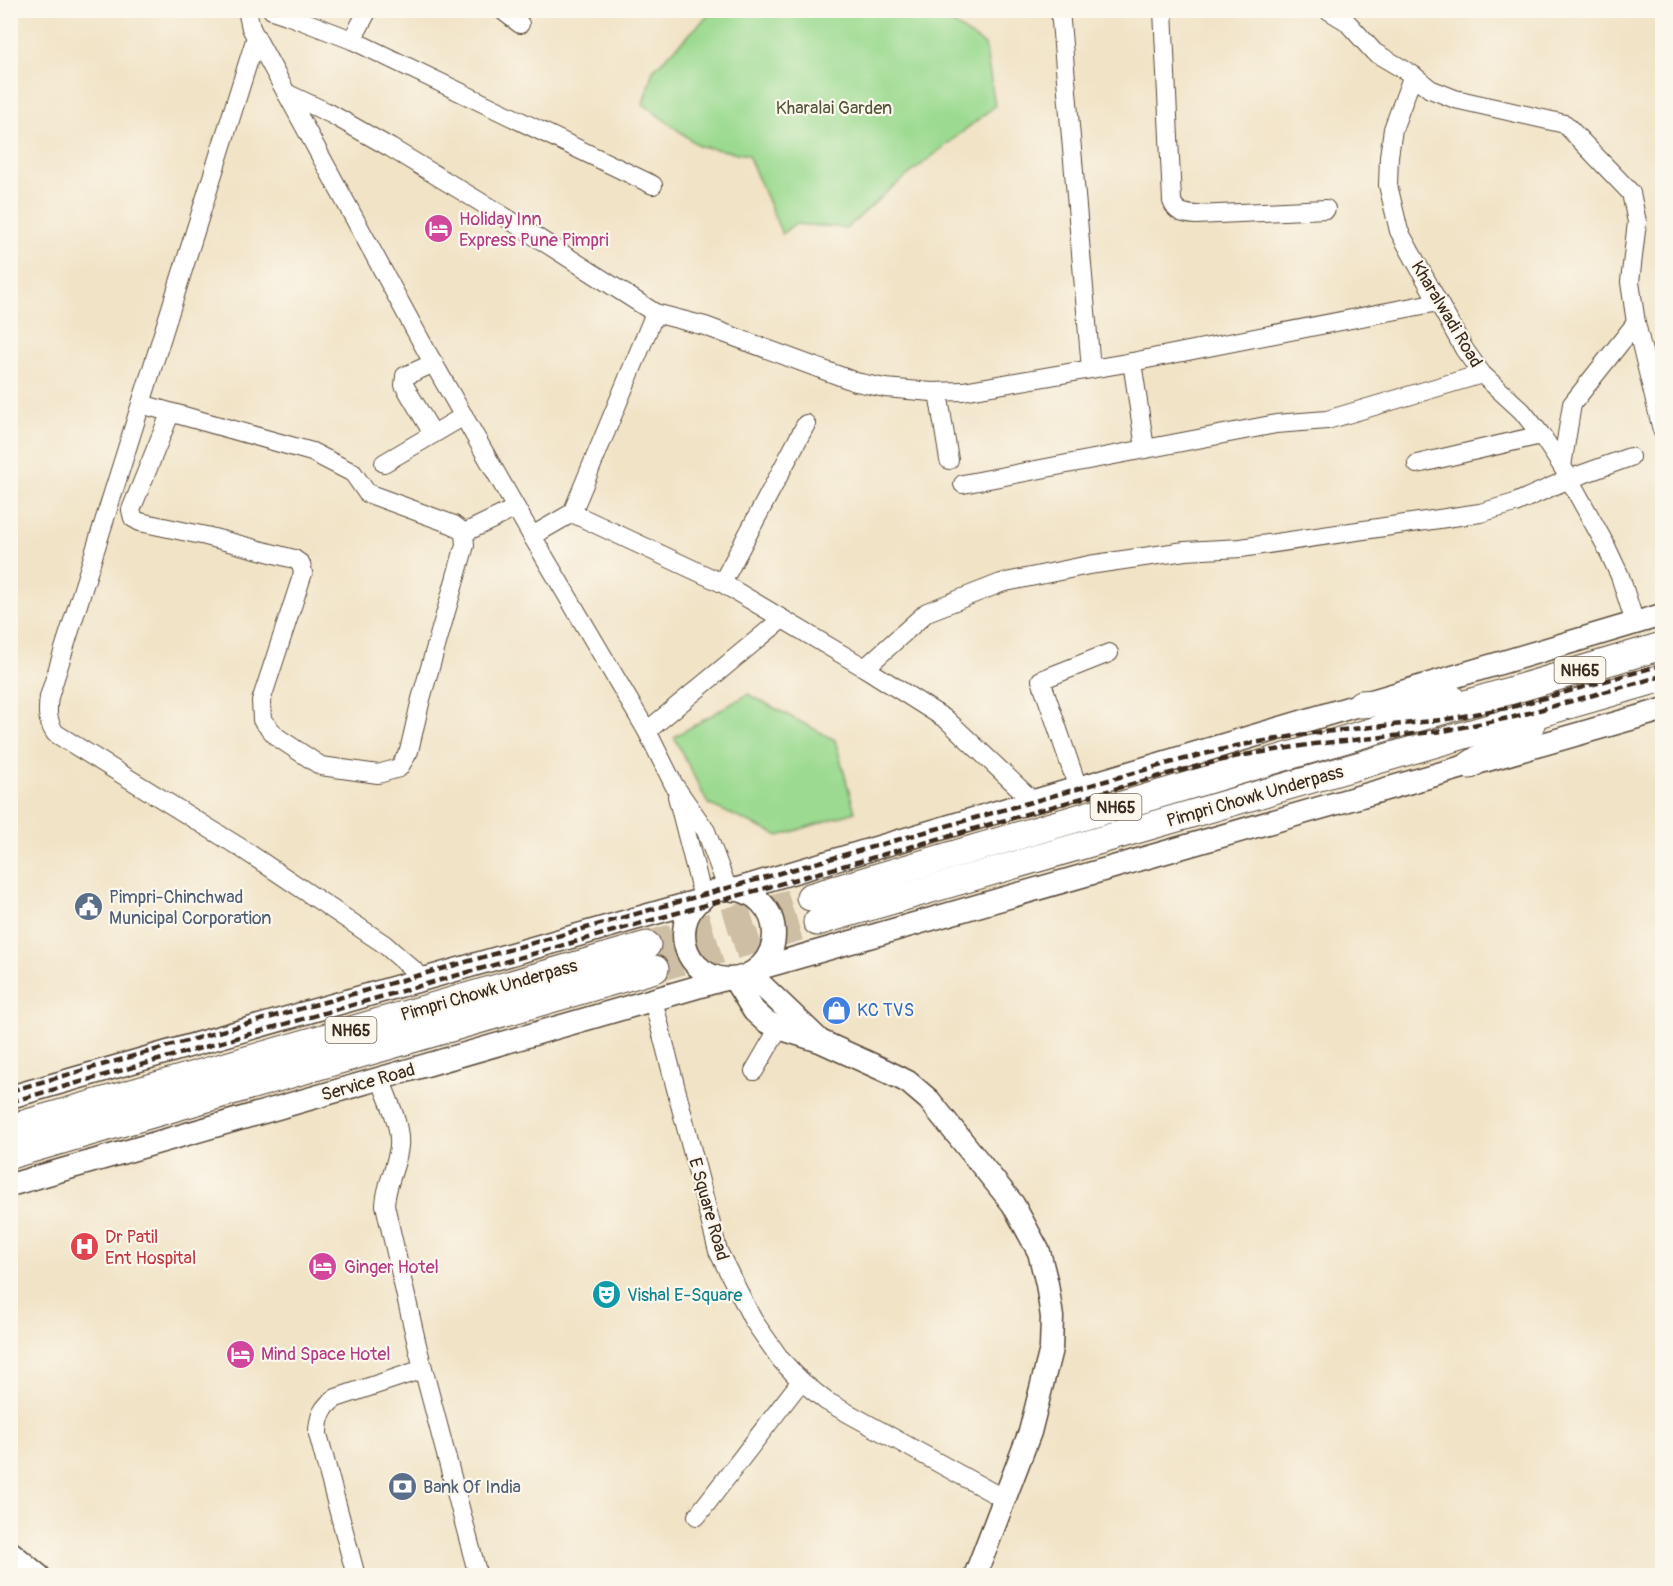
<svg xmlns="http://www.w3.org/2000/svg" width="1673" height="1586" viewBox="0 0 1673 1586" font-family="Pangolin,sans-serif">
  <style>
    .green { fill: #9bda90; stroke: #6b8257; stroke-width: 1.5 }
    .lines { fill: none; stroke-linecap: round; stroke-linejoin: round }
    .highway-tunnel { stroke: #cdbea4; stroke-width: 27; stroke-dasharray: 27 14; stroke-linecap: butt }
    .minor-casing { stroke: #564637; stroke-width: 20 }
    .major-casing { stroke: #564637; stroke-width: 25 }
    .highway-casing { stroke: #564637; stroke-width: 29 }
    .minor { stroke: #fff; stroke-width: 18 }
    .major { stroke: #fff; stroke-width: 22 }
    .highway { stroke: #fff; stroke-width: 27 }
    .rail { stroke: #3b2a1e; stroke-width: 4.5; stroke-dasharray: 9 4.5; stroke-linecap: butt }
    .labels { text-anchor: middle; stroke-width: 4.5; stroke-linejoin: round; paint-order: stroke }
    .shield { fill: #fbf7ec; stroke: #75685c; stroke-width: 1.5 }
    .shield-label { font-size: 16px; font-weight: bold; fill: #3b2a1e }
    .park-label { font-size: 18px; fill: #53563a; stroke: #fbf7ec }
    .hotel-label { font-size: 18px; fill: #b23c85; stroke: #fbf7ec; text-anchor: start }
    .street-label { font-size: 18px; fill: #3b2a1e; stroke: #fbf7ec }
    .service-label { font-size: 18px; fill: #4e5e75; stroke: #fbf7ec; text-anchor: start }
    .shop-label { font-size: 18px; fill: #366cbe; stroke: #fbf7ec; text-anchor: start }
    .health-label { font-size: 18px; fill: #be3a42; stroke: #fbf7ec; text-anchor: start }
    .culture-label { font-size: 18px; fill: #0d838f; stroke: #fbf7ec; text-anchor: start }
  </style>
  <rect width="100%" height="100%" fill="#fbf7ec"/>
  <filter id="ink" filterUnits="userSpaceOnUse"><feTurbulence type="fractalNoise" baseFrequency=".0167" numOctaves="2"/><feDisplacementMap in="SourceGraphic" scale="12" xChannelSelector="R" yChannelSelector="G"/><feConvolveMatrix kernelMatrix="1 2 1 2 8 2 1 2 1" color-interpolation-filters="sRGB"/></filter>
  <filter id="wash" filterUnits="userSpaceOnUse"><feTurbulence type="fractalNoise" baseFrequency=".008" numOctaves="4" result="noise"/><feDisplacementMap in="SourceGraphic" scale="24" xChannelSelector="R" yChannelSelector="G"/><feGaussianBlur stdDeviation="1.35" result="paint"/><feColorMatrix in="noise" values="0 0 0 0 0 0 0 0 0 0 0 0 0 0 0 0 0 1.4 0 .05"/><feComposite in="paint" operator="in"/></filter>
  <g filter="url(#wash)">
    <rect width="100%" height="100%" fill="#f1e3c6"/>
    <g class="green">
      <polygon points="933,10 985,45 995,106 887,192 847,228 794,224 782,234 748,155 699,146 643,104 653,70 713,11"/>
      <polygon points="748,694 835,740 855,812 779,836 708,804 674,737"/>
    </g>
  </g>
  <g filter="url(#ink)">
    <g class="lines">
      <g class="highway-tunnel">
        <polyline points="647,945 810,897"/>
        <polyline points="655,969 817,922"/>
      </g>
      <defs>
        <g id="minor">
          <polyline points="247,10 251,28 427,352 532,536 647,731 674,785 706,831 728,890"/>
          <polyline points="272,10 287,15 352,40 653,185"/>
          <polyline points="502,10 520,24"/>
          <polyline points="1060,10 1091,369"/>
          <path d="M1163 10 1172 201C1176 213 1184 214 1196 215L1326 209"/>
          <polyline points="1328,10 1346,21 1374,52 1413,75 1430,89 1455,99 1565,124 1631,193 1637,222 1630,282 1636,323 1662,430"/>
          <path d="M256 37 49 697C47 711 47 721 55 733L241 848 384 944 424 979"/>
          <polyline points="352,40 368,10"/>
          <polyline points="1413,75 1393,129 1389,156 1388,185 1399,231 1464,349 1482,374 1522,411 1542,436 1562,466 1605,544 1620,576 1635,623"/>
          <polyline points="286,93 331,114 391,148 505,217 655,313 705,326 856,382 885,388 932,392 963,391 1132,362 1438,302"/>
          <polyline points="1132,362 1145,448"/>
          <polyline points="938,392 949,460"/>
          <polyline points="141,404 312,452 353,473 367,493 454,525 464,533 465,545 421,699 409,751 399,768 378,774 321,766 277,737 262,720 261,701 303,573 301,564 294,559 206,536 140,522 133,518 131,510 170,414"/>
          <polyline points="433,434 404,385 405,376 434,363"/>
          <polyline points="384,463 464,416"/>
          <polyline points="1417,464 1541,435"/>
          <polyline points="1562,466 1572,404 1636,323"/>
          <polyline points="963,484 1276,424 1327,420 1482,374"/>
          <polyline points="572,513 655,313"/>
          <polyline points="464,533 516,508"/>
          <polyline points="532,536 572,513 722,583 865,668 947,720 1033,801"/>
          <polyline points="722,583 806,424"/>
          <polyline points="865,668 927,612 1001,583 1089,565 1185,551 1241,548 1480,513 1515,503 1569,479 1630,457"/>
          <polyline points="647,731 782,619"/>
          <polyline points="1078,788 1041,680 1109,653"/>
          <polyline points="677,796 703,898"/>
          <polyline points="653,1000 718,1251 753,1320 781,1360 801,1381 826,1401 1004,1499"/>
          <polyline points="754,1071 779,1028"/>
          <path d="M380 1078C387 1098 401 1124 399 1146 397 1167 386 1183 385 1205L418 1349 476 1568 474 1576"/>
          <polyline points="697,1516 801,1381"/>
          <path d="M356 1576 318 1434C318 1417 322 1407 336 1398L423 1369"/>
        </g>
        <g id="major">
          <circle cx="729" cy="934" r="45"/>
          <polyline points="734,890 1662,615"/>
          <polyline points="757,969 1662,710"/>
          <polyline points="750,974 817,1038"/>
          <polyline points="734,979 754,1011 765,1021 779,1028 820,1041 886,1071 908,1082 929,1100 1013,1204 1039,1252 1047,1284 1052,1317 1051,1349 1030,1432 975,1576"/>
          <polyline points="10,1097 701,900"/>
          <polyline points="10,1185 725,979"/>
          <polyline points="10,1552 39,1576"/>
        </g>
        <g id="highway">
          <polyline points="1361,704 1451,698"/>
          <polyline points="1470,765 1531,725"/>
          <polyline points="810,897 1662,646"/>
          <polyline points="817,922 1662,678"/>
          <polyline points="10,1128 647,945"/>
          <polyline points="10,1155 655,969"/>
        </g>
      </defs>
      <use href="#minor" class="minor-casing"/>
      <use href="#major" class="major-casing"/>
      <use href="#highway" class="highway-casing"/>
      <use href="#minor" class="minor"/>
      <use href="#major" class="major"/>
      <use href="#highway" class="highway"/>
      <g class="rail">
        <polyline points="10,1091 1169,763 1236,746 1313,733 1442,720 1512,707 1662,665"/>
        <polyline points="10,1102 1171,773 1238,756 1314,744 1443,731 1514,717 1662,676"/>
      </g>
    </g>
  </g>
  <defs>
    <symbol id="hotel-disc" viewBox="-11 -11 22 22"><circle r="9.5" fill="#d1479c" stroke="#fbf7ec"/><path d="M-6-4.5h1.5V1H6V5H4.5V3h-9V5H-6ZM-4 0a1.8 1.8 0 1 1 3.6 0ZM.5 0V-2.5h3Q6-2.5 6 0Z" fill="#fff"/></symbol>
    <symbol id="civic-disc" viewBox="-11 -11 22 22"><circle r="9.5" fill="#5c6f8a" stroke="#fbf7ec"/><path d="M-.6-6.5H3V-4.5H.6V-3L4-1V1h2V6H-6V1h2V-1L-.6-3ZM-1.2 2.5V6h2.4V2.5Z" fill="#fff"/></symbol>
    <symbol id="shop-disc" viewBox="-11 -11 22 22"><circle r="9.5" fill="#3f7fe0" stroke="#fbf7ec"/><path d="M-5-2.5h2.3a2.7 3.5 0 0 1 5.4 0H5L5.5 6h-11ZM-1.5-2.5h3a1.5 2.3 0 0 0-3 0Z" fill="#fff"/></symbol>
    <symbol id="hospital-disc" viewBox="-11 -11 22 22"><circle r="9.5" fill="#e0444e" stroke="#fbf7ec"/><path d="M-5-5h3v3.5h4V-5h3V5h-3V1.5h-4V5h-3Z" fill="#fff"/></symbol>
    <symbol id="theatre-disc" viewBox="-11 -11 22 22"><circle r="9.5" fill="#0f9aa8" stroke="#fbf7ec"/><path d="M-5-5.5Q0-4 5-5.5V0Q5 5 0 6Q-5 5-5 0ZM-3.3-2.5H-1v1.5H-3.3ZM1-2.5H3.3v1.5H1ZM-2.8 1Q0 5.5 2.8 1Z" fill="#fff"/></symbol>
    <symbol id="bank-disc" viewBox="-11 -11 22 22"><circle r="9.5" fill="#5c6f8a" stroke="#fbf7ec"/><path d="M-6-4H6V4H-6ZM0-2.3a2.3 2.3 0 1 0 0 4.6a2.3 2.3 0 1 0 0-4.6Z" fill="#fff"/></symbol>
  </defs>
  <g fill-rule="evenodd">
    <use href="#hotel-disc" x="422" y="212" width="33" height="33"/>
    <use href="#civic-disc" x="72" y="890" width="33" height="33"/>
    <use href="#shop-disc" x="820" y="994" width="33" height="33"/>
    <use href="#hospital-disc" x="68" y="1230" width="33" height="33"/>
    <use href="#hotel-disc" x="306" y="1250" width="33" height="33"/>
    <use href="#theatre-disc" x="590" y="1278" width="33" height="33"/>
    <use href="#hotel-disc" x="224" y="1338" width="33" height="33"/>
    <use href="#bank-disc" x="386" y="1470" width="33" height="33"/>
  </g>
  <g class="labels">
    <g class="shield">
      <rect x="1554.5" y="657" width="51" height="26" rx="4.5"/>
      <rect x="1090.5" y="794" width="51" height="26" rx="4.5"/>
      <rect x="325.5" y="1017" width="51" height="26" rx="4.5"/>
    </g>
    <g class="shield-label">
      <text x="1580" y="676">NH65</text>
      <text x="1116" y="813">NH65</text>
      <text x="351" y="1036">NH65</text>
    </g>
    <g class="park-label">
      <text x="834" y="114">Kharalai Garden</text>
    </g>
    <g class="hotel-label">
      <text x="459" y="225">Holiday Inn<tspan x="459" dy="21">Express Pune Pimpri</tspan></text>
      <text x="344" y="1273">Ginger Hotel</text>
      <text x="261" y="1360">Mind Space Hotel</text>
    </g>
    <g class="street-label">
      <text transform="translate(1447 314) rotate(59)" y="6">Kharalwadi Road</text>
      <text transform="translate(1255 796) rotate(-16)" y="6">Pimpri Chowk Underpass</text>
      <text transform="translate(489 990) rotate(-16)" y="6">Pimpri Chowk Underpass</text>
      <text transform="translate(368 1082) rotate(-16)" y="6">Service Road</text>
      <text transform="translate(709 1209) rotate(74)" y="6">E Square Road</text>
    </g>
    <g class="service-label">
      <text x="109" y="903">Pimpri-Chinchwad<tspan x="109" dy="21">Municipal Corporation</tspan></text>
      <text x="423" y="1493">Bank Of India</text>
    </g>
    <g class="shop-label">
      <text x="857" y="1016">KC TVS</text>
    </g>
    <g class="health-label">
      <text x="105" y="1243">Dr Patil<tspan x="105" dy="21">Ent Hospital</tspan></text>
    </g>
    <g class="culture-label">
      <text x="627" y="1301">Vishal E-Square</text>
    </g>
  </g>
  <rect width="1673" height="1586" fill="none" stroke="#fbf7ec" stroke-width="36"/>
</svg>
